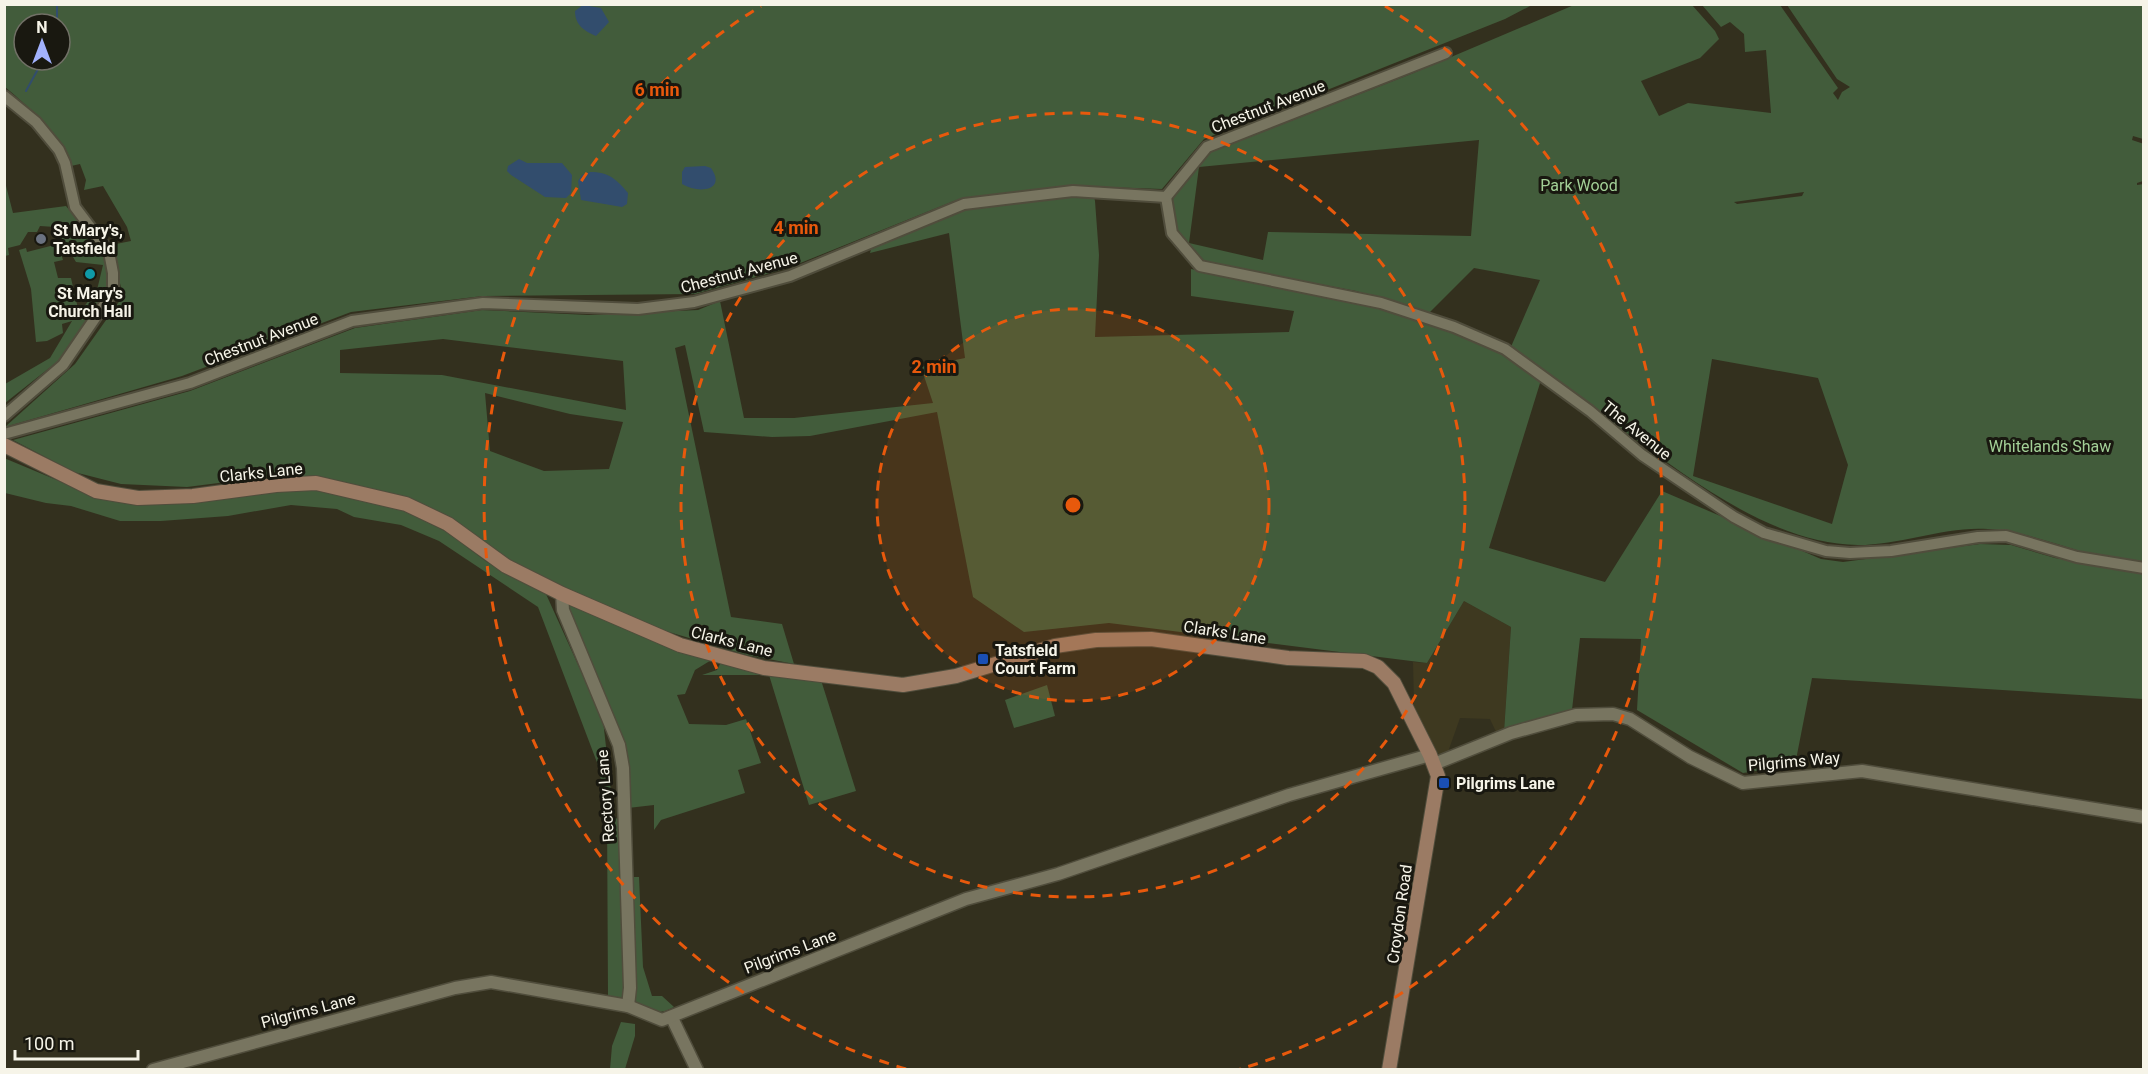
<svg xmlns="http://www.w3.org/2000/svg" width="2148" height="1074" viewBox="0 0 2148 1074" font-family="Roboto,sans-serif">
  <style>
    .built { fill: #3e3920 }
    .green { fill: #425c3b; fill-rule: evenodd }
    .water { fill: #324d6d }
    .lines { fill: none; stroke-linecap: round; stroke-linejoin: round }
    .stream { stroke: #324d6d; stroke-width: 2 }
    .minor-casing { stroke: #504d3c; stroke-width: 14 }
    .tertiary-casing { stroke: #504d3c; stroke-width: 15 }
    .secondary-casing { stroke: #504d3c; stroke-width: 16 }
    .minor { stroke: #787560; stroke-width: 10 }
    .tertiary { stroke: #787560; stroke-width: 12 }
    .secondary { stroke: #9b7b64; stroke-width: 14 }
    .ring { fill: none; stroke: #e8590c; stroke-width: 3; stroke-dasharray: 10 8 }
    .worship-dot { fill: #6b7280; stroke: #191810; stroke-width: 2 }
    .culture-dot { fill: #0f9aa8; stroke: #191810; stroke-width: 2 }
    .transit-dot { fill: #1a4fb4; stroke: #191810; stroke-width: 2 }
    .labels { text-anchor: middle; stroke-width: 6; stroke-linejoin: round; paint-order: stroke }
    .street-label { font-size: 16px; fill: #f6f4e8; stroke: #191810 }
    .park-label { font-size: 16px; fill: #a3d097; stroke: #191810 }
    .poi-label { font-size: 16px; font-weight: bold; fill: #f6f4e8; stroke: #191810; text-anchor: start }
    .centre { fill: #e8590c; stroke: #191810; stroke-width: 3 }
    .ring-label { font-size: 18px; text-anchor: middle; font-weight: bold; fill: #e8590c; stroke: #191810; stroke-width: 6; stroke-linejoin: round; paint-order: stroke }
  </style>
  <rect width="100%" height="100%" fill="#33301e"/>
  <polygon class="built" points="1464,601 1511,627 1504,732 1498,736 1490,719 1460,718 1449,749 1449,756 1438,756 1429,747 1414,705 1413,662 1427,663"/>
  <g class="green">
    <path d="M4 5H1532L1505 19 1204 139 1162 189 1073 186 954 201 788 268 695 294 483 296 351 312 182 376 5 427 75 364 123 296 111 245 131 241 127 227 103 186 84 190 86 180 80 164 71 166C58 132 32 110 5 87ZM24 24H60V60H24Z"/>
    <path d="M1574 5H1692L1715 31 1719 39 1700 58 1641 81 1659 116 1688 103 1771 113 1766 50 1745 52 1744 34 1730 22 1721 27 1702 5H1780L1838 88 1833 93 1838 100 1842 92 1850 87 1837 79 1787 5H2143V139L2133 136 2132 140 2144 144 2143 181 2137 183V185L2144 184 2143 562C2090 562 2041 532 1988 529 1945 526 1901 545 1858 545 1774 544 1693 481 1628 434 1589 406 1550 377 1510 349L1540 280 1474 268 1428 314 1356 291 1203 262 1177 232 1170 199 1193 167 1211 152 1411 74ZM1479 140 1471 236 1268 232 1263 260 1189 243 1199 167ZM1804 192 1802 196 1737 204 1734 202ZM1712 359 1818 378 1848 465 1832 524 1693 476Z"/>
    <polygon points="4,178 13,213 66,206 103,250 108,267 108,290 62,358 5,403 5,384 50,358 72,321 62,324 63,333 47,341 36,342 31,289 19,250 26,248 27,252 58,244 63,260 54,262 58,278 71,278 79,313 97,290 103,265 76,262 55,227 40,226 37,232 28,232 20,245 8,248 9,255 5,256"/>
    <path d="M1072 196 1094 197 1095 201 1099 255 1095 337 1289 332 1294 311 1191 296V269L1396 310 1499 349 1541 380 1489 548 1605 582 1662 491 1821 559 1843 562 1980 544 2011 545 2055 558 2143 573V699L1812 678 1795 765 1743 773 1637 710 1641 639 1580 638 1572 710 1504 732 1511 627 1464 601 1427 663 1109 623 1024 632 973 597 937 412 810 436 772 437 704 432 685 345 675 348 731 617 782 624 794 664 747 655 645 625 556 586 510 562 411 500 317 477 274 476 187 487 121 484 74 472 13 440 190 391 355 328 482 310 589 315 698 310 720 301 744 418H794L933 403 921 367 965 358 949 233 870 253 872 246 965 209ZM443 339 623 361 626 410 442 375 340 373V350ZM485 393 570 414 623 422 609 469 544 471 490 451Z"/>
    <polygon points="4,458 95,496 310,488 403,510 447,532 487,562 546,594 603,720 614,818 620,819 626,980 624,1000 608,996 607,811 598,765 538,607 439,541 401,525 354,517 337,509 291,505 228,516 161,521 120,521 71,506 46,503 5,493"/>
    <polygon points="567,602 713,659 695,670 685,694 677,695 689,724 726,725 746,719 761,763 738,770 745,793 661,820 654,830 654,805 628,808 621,736"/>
    <polygon points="721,662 821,680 856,791 809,805 769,675 702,675 717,670"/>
    <polygon points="1047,685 1055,716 1014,728 1005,700"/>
    <path d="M631 877H639L643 967 652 996H662L674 1007C658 1016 649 1012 633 1004Z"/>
    <polygon points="621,1022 635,1024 635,1036 625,1069 610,1069 612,1046"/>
  </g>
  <g class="water">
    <path d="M583 5 601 8 609 22 596 36C584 31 575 25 575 11Z"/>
    <polygon points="519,159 527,163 562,163 572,175 571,193 566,198 545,197 511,175 507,171 508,166"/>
    <path d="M705 166 711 168C727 191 698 194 682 184V172L685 167Z"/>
    <path d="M590 172C609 172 616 179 628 193L627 204 622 207 581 200 578 181 582 175Z"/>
  </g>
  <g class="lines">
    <g class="stream">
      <polyline points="57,24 57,4"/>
      <polyline points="26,91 43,60"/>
    </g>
    <defs>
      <g id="minor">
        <polyline points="4,96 36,122 59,150 65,163 75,207 109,252 113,273 113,292 63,365 4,416"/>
        <polyline points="1166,197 1172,233 1200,266 1381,303 1454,327 1505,349 1590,411 1642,455 1734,517 1764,533 1826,551 1850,553 1891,551 1978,537 2006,536 2077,557 2144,568"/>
        <polyline points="1166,197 1207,147 1446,53"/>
        <polyline points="4,434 190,383 352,321 483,303 638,309 694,302 790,276 964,204 1073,191 1166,197"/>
      </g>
      <g id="tertiary">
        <polyline points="562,594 563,610 619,745 623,768 630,988 628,1006"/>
        <polyline points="1434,764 1511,733 1576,715 1613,714 1630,719 1690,757 1743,783 1862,771 2144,817"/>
        <polyline points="672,1018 697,1070"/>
        <polyline points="153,1070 455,988 491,982 628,1006 662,1020 966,899 1058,874 1289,795 1430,755"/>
      </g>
      <polyline id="secondary" points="4,445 96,491 138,498 193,496 276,485 316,483 406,504 448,524 506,566 562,594 680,645 764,668 903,685 956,676 1055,646 1096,640 1151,639 1288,658 1364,661 1378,667 1394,683 1430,755 1438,776 1389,1070"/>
    </defs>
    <use href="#minor" class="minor-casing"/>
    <use href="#tertiary" class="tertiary-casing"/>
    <use href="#secondary" class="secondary-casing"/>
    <use href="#minor" class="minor"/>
    <use href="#tertiary" class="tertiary"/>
    <use href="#secondary" class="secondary"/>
  </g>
  <circle cx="1073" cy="505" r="196" fill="#e8590c" fill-opacity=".12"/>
  <g class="ring">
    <circle cx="1073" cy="505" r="196"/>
    <circle cx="1073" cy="505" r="392"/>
    <path d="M906 1069A588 588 0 0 1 761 6M1385 6A588 588 0 0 1 1240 1069"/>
  </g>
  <circle class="worship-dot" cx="41" cy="239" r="6"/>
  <circle class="culture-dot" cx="90" cy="274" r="6"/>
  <g class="transit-dot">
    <rect x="977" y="653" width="12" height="12" rx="3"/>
    <rect x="1438" y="777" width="12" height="12" rx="3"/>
  </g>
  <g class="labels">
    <g class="street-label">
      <text transform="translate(1268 106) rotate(-21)" y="6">Chestnut Avenue</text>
      <text transform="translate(739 272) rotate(-15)" y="6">Chestnut Avenue</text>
      <text transform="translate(261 339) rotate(-21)" y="6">Chestnut Avenue</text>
      <text transform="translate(1637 430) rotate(39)" y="6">The Avenue</text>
      <text transform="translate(261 472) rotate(-6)" y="6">Clarks Lane</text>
      <text transform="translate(1225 632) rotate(9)" y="6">Clarks Lane</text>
      <text transform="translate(732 641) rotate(14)" y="6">Clarks Lane</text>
      <text transform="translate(1794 761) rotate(-5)" y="6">Pilgrims Way</text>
      <text transform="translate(605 796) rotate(-94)" y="6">Rectory Lane</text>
      <text transform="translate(1399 914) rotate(-82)" y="6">Croydon Road</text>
      <text transform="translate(790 951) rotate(-21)" y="6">Pilgrims Lane</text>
      <text transform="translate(308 1010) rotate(-15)" y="6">Pilgrims Lane</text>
    </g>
    <g class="park-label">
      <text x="1579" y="191">Park Wood</text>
      <text x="2050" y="452">Whitelands Shaw</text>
    </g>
    <g class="poi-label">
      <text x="53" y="236">St Mary's,<tspan x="53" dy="18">Tatsfield</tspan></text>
      <text x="90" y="299" text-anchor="middle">St Mary's<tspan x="90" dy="18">Church Hall</tspan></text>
      <text x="995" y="656">Tatsfield<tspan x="995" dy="18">Court Farm</tspan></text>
      <text x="1456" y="789">Pilgrims Lane</text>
    </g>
  </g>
  <circle cx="1073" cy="505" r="9" class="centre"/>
  <g class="ring-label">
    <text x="657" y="96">6 min</text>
    <text x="796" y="234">4 min</text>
    <text x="934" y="373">2 min</text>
  </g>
  <rect width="2148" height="1074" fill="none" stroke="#f6f4e8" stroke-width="12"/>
  <g transform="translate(42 42)"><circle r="28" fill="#191810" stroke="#717066" stroke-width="1.5"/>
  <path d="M0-4.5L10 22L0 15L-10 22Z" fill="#a2b2fd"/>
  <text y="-9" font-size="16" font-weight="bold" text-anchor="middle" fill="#f6f4e8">N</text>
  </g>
  <path d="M15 1050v9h123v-9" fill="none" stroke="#f6f4e8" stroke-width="3"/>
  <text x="24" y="1050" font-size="18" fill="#f6f4e8" stroke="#191810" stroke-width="4.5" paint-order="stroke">100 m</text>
</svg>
